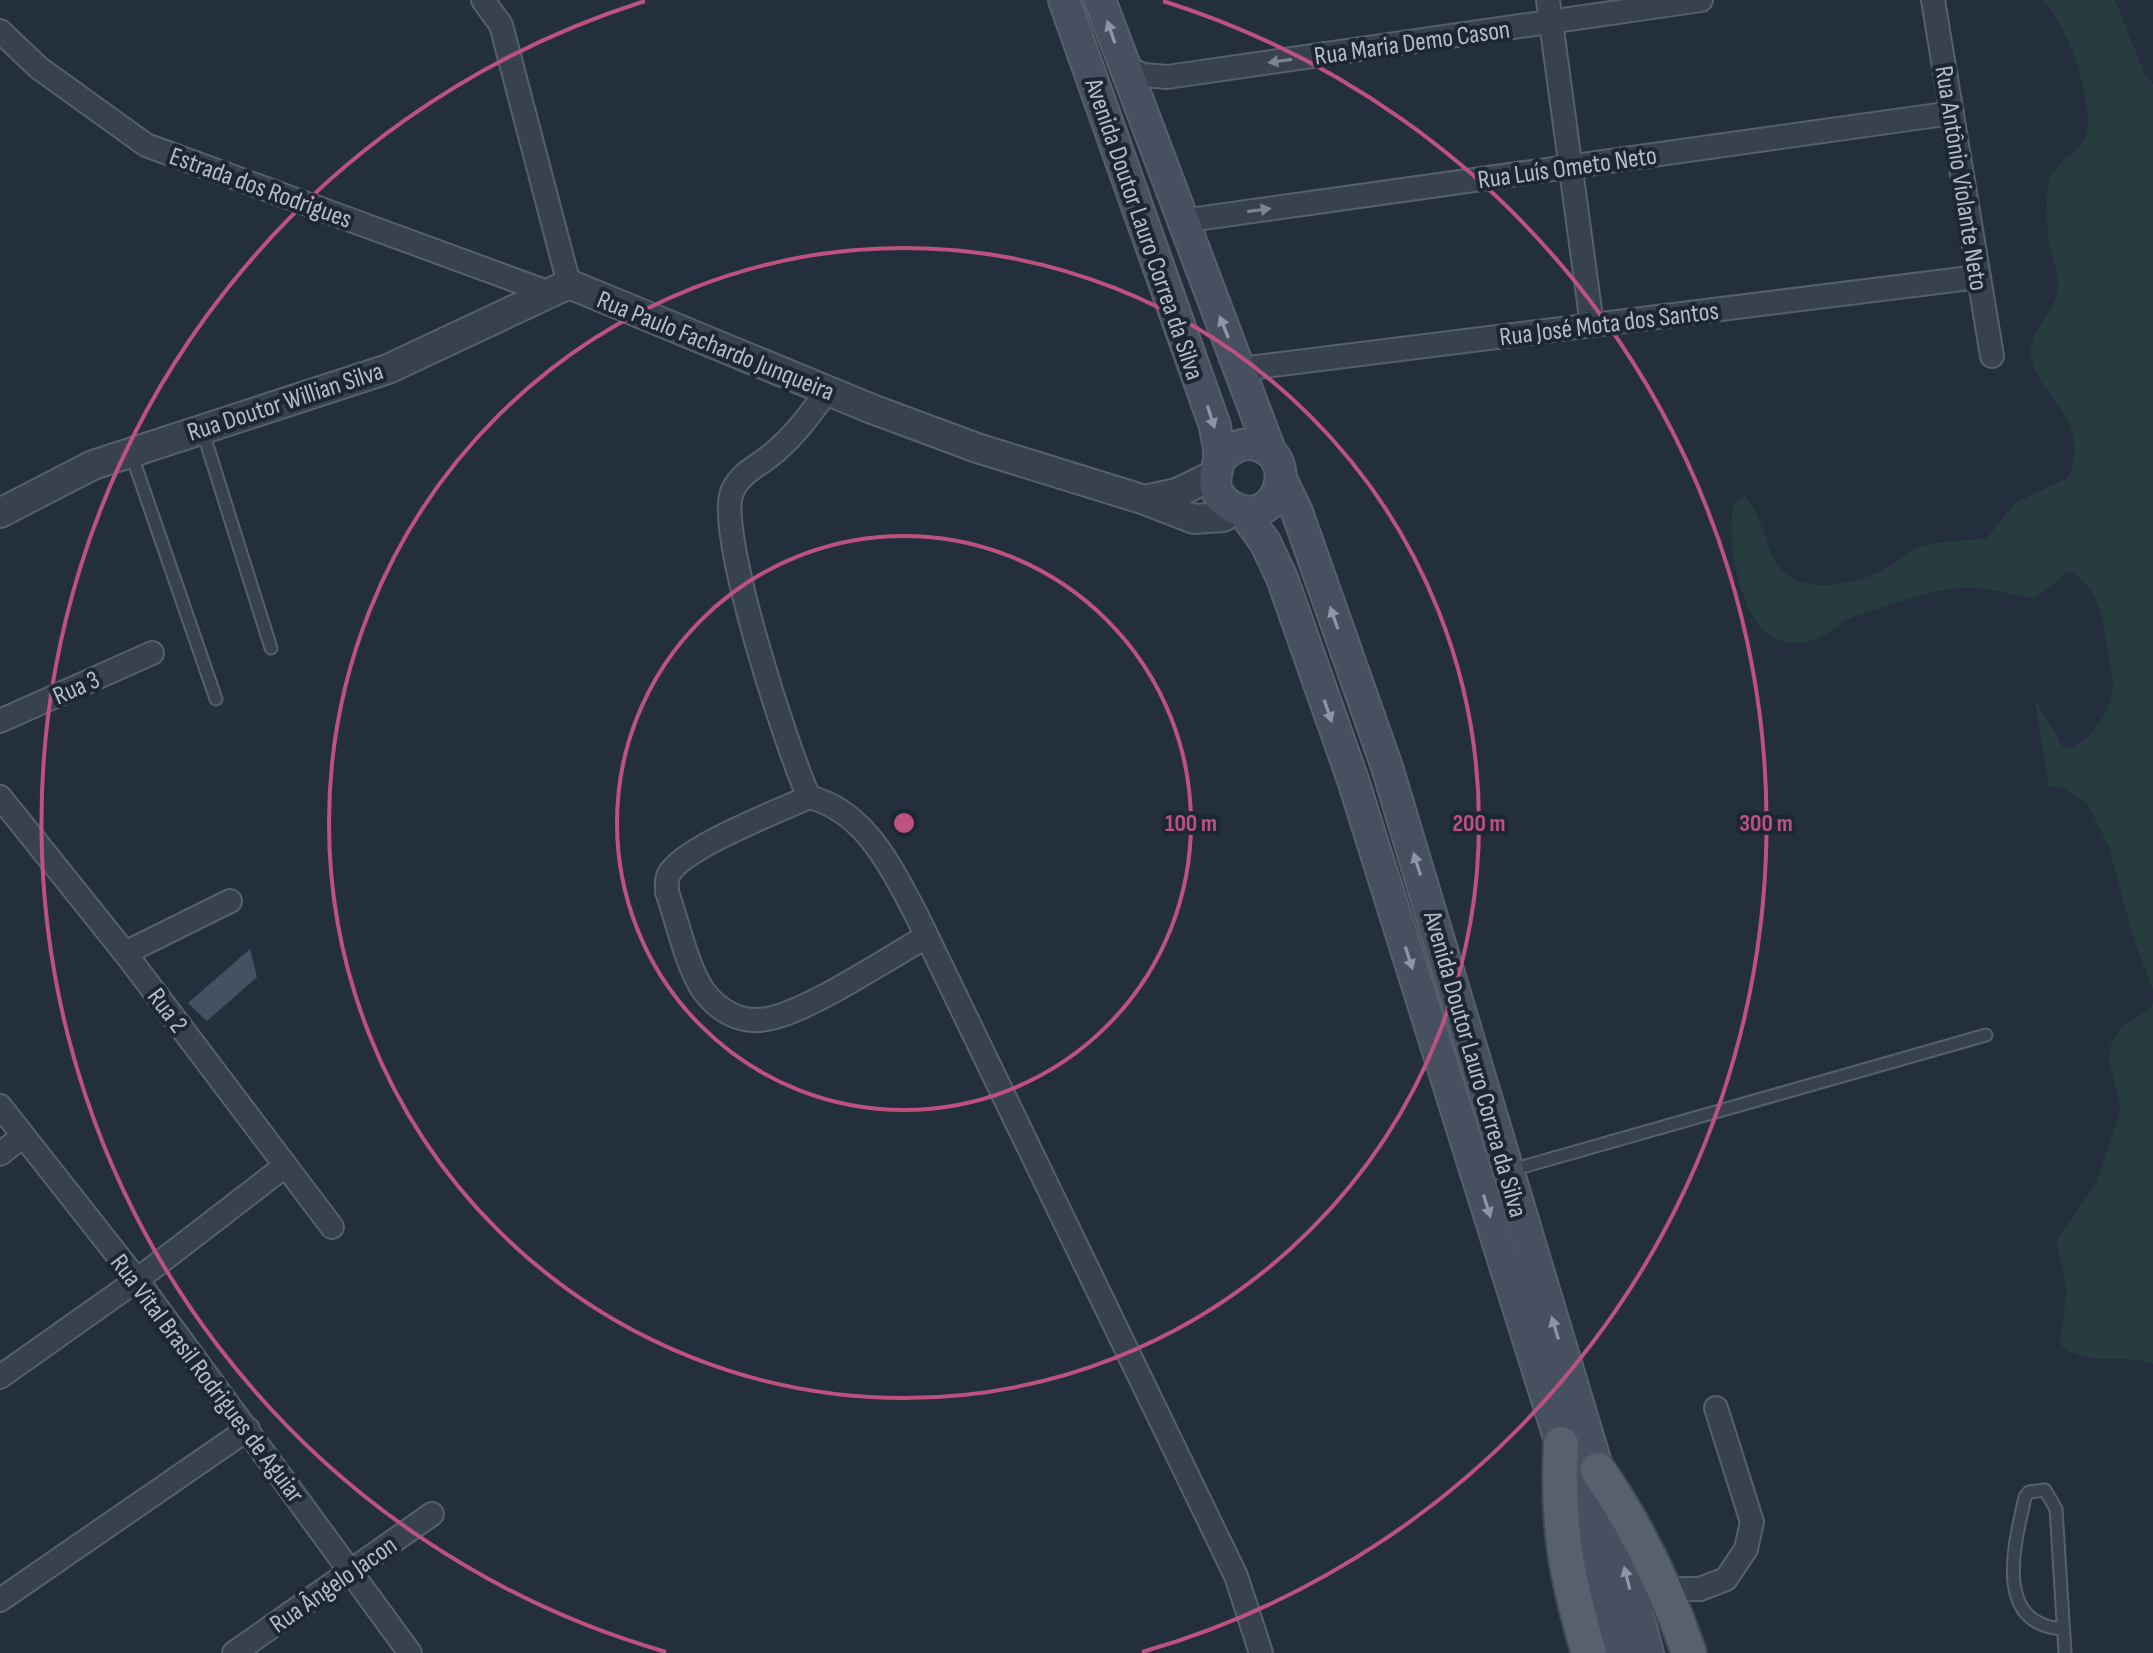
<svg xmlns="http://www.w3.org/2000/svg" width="2153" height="1653" viewBox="0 0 2153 1653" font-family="'Sofia Sans Condensed',sans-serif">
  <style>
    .green { fill: #263c3f }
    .building { fill: #455162 }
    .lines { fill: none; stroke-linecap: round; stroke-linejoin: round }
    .service-casing { stroke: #565f6c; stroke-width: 15 }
    .minor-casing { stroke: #565f6c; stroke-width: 26 }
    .tertiary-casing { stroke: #565f6c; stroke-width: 32 }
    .secondary-casing { stroke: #565f6c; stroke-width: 34 }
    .primary-casing { stroke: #414a57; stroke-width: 38 }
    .service { stroke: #38414e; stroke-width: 11 }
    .minor { stroke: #38414e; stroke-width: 22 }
    .tertiary { stroke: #38414e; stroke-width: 28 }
    .secondary { stroke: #465061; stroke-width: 30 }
    .primary { stroke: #56606e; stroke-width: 34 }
    .oneway { fill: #8e96a5 }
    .oneway2 { fill: #7c8592 }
    .ring { fill: none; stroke: #bd5182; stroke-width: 4 }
    .labels { text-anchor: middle; stroke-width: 8; stroke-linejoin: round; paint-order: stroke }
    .street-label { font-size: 26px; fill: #b4bcc9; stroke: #1d2633 }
    .centre { fill: #bd5182; stroke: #1d2633; stroke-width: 4 }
    .ring-label { font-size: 24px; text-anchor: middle; font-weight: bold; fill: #bd5182; stroke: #1d2633; stroke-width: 8; stroke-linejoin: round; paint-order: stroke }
  </style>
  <rect width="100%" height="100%" fill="#242f3e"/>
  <g class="green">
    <path d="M2041 0H2115L2145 75 2153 84V990L2133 937 2109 847 2087 803 2066 789 2049 786 2035 699 2062 746 2070 748C2092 739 2109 713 2113 689 2114 680 2110 667 2109 658 2104 627 2101 585 2068 571L2035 599C2006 593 1980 585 1951 589 1923 592 1878 608 1851 618 1838 623 1827 636 1814 640 1779 651 1756 631 1745 600 1733 567 1729 539 1733 504L1744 496C1765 517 1763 550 1784 572 1806 594 1852 584 1878 573 1893 566 1905 553 1920 547 1940 540 1967 541 1987 538L2015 503 2068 478C2095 414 2028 391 2031 350 2032 329 2055 310 2058 289 2060 274 2051 256 2049 241 2047 224 2046 203 2048 186 2050 165 2075 156 2084 139 2099 112 2066 16 2041 0Z"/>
    <path d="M2153 1003V1364C2122 1352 2087 1369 2060 1344L2067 1289 2056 1241 2097 1182 2121 1109 2109 1061 2111 1044 2121 1028 2150 1009Z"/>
  </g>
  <polygon class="building" points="250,949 257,977 207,1021 188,1003"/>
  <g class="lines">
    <defs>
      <g id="service">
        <polyline points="202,429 271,648"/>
        <polyline points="131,453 216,699"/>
        <polyline points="1508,1171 1986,1035"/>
        <path d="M2063 1629C1992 1624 2015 1543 2025 1497L2029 1492 2045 1490 2056 1509 2065 1653"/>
      </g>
      <g id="minor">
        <polyline points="483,0 501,25 569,284"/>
        <polyline points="1548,0 1592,325"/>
        <polyline points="1933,0 1992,356"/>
        <polyline points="0,31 39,68 146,145 550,293"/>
        <polyline points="1123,67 1144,75 1167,77 1701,0"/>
        <polyline points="1182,221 1952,113"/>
        <polyline points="1241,369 1978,277"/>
        <polyline points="0,721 152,653"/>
        <polyline points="0,797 125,953 332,1227"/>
        <path d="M809 797C788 752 716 532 732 492 740 472 761 465 776 451 796 434 812 412 827 391"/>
        <path d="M926 937C886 959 808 1012 767 1019 741 1024 718 1011 703 990 687 967 677 920 667 892 667 886 666 879 669 874 684 847 779 811 809 797 865 811 891 867 916 914L1236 1576 1261 1653"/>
        <polyline points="125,953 230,901"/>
        <polyline points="0,1106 137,1280 410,1653"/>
        <polyline points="0,1154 22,1137"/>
        <polyline points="0,1377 137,1280 285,1166"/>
        <polyline points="1667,1589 1700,1589 1726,1579 1746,1549 1752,1522 1716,1408"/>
        <polyline points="0,1600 248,1429"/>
        <polyline points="234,1653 432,1514"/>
      </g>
      <g id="tertiary">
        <polyline points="1145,500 1177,493 1214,475"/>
        <polyline points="0,513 93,465 388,369 569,284 872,409 977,448 1145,500 1194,519 1223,517 1236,509"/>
      </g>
      <g id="secondary">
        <path d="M1064 0 1215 426C1216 436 1220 448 1219 457 1219 469 1213 475 1216 488 1219 498 1227 505 1237 509 1277 526 1300 460 1259 446 1244 440 1230 449 1220 459"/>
        <polyline points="1100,0 1271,453"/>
        <polyline points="1282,481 1297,512 1387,767 1598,1470 1648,1653"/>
        <polyline points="1243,512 1265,542 1282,578 1353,780 1561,1444 1620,1653"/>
      </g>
      <g id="primary">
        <path d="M1561 1444C1557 1525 1566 1576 1589 1653"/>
        <path d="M1598 1470C1638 1528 1666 1586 1689 1653"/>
      </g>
    </defs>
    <use href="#service" class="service-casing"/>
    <use href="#minor" class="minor-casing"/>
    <use href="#tertiary" class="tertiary-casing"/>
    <use href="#secondary" class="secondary-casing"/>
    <use href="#primary" class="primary-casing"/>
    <use href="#service" class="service"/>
    <use href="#minor" class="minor"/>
    <use href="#tertiary" class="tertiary"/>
    <use href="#secondary" class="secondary"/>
    <use href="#primary" class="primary"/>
  </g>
  <defs><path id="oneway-solid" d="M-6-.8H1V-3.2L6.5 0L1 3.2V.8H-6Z" transform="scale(2)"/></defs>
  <g class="oneway">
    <use href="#oneway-solid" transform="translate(1111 32) rotate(-109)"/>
    <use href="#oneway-solid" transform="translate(1224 327) rotate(-112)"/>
    <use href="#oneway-solid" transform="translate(1211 417) rotate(72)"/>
    <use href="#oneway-solid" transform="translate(1334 618) rotate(-109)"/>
    <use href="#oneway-solid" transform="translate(1328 711) rotate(71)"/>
    <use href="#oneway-solid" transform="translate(1417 864) rotate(-107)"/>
    <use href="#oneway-solid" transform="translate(1409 958) rotate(72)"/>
    <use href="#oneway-solid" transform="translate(1487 1206) rotate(73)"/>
    <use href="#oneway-solid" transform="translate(1555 1328) rotate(-107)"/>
    <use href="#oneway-solid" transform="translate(1627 1578) rotate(-104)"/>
  </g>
  <g class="oneway2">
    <use href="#oneway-solid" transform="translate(1280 61) rotate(172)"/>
    <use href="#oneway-solid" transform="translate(1259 210) rotate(-8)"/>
  </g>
  <g class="ring">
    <circle cx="904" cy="823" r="287"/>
    <circle cx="904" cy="823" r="575"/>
    <path d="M666 1652A862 862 0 0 1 645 1M1163 1A862 862 0 0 1 1142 1652"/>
  </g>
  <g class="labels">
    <g class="street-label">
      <text transform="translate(1412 42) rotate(-8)" y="9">Rua Maria Demo Cason</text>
      <text transform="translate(1567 167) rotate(-8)" y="9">Rua Luís Ometo Neto</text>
      <text transform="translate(1962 178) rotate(81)" y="9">Rua Antônio Violante Neto</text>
      <text transform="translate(261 187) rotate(20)" y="9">Estrada dos Rodrigues</text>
      <text transform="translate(1145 229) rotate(71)" y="9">Avenida Doutor Lauro Correa da Silva</text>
      <text transform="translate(1609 323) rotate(-7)" y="9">Rua José Mota dos Santos</text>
      <text transform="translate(716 345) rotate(22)" y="9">Rua Paulo Fachardo Junqueira</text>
      <text transform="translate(285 401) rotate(-18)" y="9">Rua Doutor Willian Silva</text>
      <text transform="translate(76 687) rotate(-24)" y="9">Rua 3</text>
      <text transform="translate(168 1010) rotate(53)" y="9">Rua 2</text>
      <text transform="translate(1476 1064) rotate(74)" y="9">Avenida Doutor Lauro Correa da Silva</text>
      <text transform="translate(208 1378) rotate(53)" y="9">Rua Vital Brasil Rodrigues de Aguiar</text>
      <text transform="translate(333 1584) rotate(-35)" y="9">Rua Ângelo Jacon</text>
    </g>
  </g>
  <circle cx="904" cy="823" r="12" class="centre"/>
  <g class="ring-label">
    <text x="1191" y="831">100 m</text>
    <text x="1479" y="831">200 m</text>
    <text x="1766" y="831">300 m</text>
  </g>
</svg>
